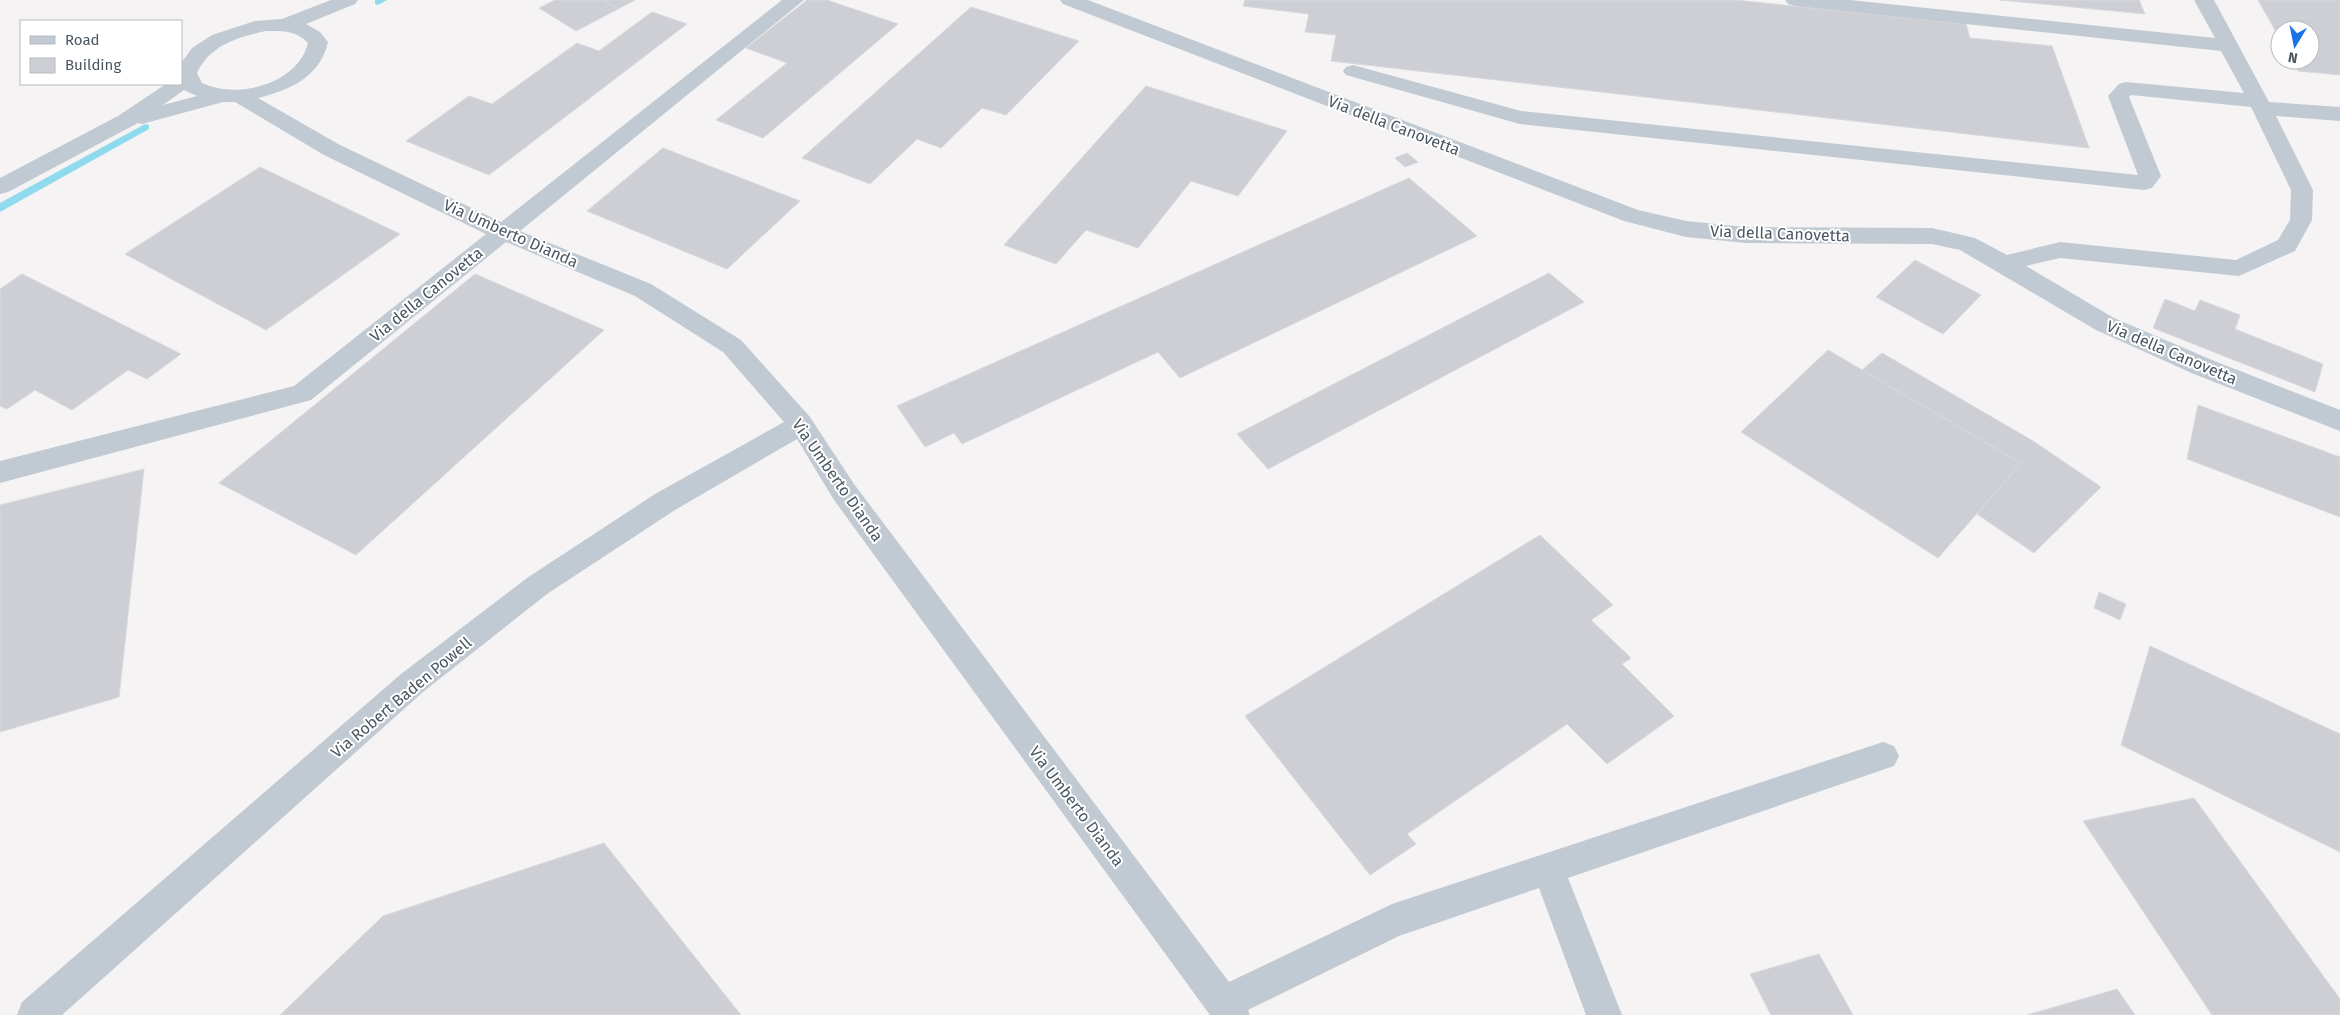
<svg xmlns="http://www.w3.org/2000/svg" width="2340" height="1015" viewBox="0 0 2340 1015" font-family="'Fira Sans',sans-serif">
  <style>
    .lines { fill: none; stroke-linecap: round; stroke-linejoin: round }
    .stream { fill: #90daee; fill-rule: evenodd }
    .building { fill: #cdcfd5; stroke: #d7d9de }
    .minor { fill: #c1cad2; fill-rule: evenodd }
    .labels { text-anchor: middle; stroke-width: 4; stroke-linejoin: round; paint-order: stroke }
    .street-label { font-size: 16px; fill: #4a5661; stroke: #fff }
  </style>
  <rect width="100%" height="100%" fill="#f5f3f3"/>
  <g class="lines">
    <g class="stream">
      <polygon points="375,0 387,0 378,5 375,4"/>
      <polygon points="145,124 149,125 149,129 0,212 0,203"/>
    </g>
  </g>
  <g class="building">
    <polygon points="555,0 603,0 618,9 576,31 539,8"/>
    <polygon points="603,0 635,0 618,9"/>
    <polygon points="807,0 827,0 898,24 763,138 716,120 787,63 746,48"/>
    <polygon points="1245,0 1735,0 1966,24 1970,38 2052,46 2089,148 1331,61 1336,35 1305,32 1309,14 1243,6"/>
    <polygon points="2000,0 2139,0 2145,14"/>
    <polygon points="2258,0 2340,0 2340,75 2298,71 2292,60 2310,60 2310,30 2280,30 2280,39"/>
    <polygon points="971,7 1079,41 1006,115 982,108 941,148 917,139 870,184 802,158"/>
    <polygon points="652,12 687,24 489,175 406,141 469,96 492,104 577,43 599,51"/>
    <polygon points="1146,86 1287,131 1238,196 1191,181 1138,248 1086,230 1056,264 1004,245"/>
    <polygon points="663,148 800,201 727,269 587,211"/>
    <polygon points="1407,153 1418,162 1405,167 1395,158"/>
    <polygon points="260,167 400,234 266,330 125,254"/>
    <polygon points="1409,178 1477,236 1180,378 1158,352 962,444 954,433 925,447 897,406"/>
    <polygon points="1915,260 1981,295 1943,334 1876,297"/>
    <polygon points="1549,273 1584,302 1268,469 1237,434"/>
    <polygon points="22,274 181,354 147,379 128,370 72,410 35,390 7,409 0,406 0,289"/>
    <polygon points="475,274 604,330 356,555 219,483"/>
    <polygon points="2165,299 2195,311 2200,300 2240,315 2235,329 2323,364 2315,392 2153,328"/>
    <polygon points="1828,350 2021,463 1938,558 1741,432"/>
    <polygon points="1882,353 2033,441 2101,487 2034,553 1977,514 2021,463 1862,370"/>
    <polygon points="2198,405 2340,457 2340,517 2187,459"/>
    <polygon points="144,469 119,697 0,732 0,505"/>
    <polygon points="1540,535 1613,605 1591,620 1631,658 1622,664 1674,716 1607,764 1567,724 1407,834 1416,844 1370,875 1245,716"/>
    <polygon points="2099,592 2126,604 2120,620 2094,608"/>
    <polygon points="2150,646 2340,734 2340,852 2121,745"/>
    <polygon points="2194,798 2340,999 2340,1015 2212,1015 2083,821"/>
    <polygon points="604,843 741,1015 280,1015 383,916"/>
    <polygon points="1819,954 1853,1015 1771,1015 1750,974"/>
    <polygon points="2117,989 2135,1015 2027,1015"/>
  </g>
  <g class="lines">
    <g class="minor">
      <path d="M331 0H358L355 4 306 24 320 32 328 42C320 77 290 90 258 98L340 145 501 222 782 0H804L520 231 651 284 741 340 810 417 854 484 1229 982 1392 904 1883 742 1894 746 1899 756 1894 766 1568 878 1622 1015H1586L1539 888 1399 936 1248 1010 1250 1015H1210L834 500 797 439 675 510 547 594 423 692 62 1015H17L22 1002 401 674 527 578 655 494 784 422 723 352 635 296 506 242 311 400 0 483V461L294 386 486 234 324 155 235 102H223L142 124 138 123 8 192 0 194V178L118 116 166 84H181L182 62 192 48 212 35 255 21 282 19ZM266 31C282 31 296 30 308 43 298 84 237 100 202 83L197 73C210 45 238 37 266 31ZM184 90 197 96 163 105Z"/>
      <polygon points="1060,0 1088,0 1638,210 1686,221 1746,227 1932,228 1975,238 2007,255 2060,242 2236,260 2278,240 2290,220 2291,190 2251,107 2131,95 2129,97 2161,176 2152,188 2144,190 1520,124 1346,75 1343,71 1346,67 1353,65 1521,111 2138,175 2108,96 2119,84 2126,82 2244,93 2221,51 1795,6 1788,4 1785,0 1850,0 2215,38 2194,0 2214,0 2269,102 2340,107 2340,121 2276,116 2313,190 2312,220 2295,251 2239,276 2060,258 2026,266 2114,318 2212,360 2340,410 2340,431 2194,374 2096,330 1960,250 1932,244 1746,243 1686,237 1624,221 1063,4"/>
    </g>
  </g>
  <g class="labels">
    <g class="street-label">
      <text transform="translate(1394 125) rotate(21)" y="6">Via della Canovetta</text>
      <text transform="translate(511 233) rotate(24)" y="6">Via Umberto Dianda</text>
      <text transform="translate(1780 233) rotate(2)" y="6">Via della Canovetta</text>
      <text transform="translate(426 294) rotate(-39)" y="6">Via della Canovetta</text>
      <text transform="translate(2172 352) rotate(23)" y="6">Via della Canovetta</text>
      <text transform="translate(838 480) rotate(55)" y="6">Via Umberto Dianda</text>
      <text transform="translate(401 697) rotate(-40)" y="6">Via Robert Baden Powell</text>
      <text transform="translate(1077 806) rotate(53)" y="6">Via Umberto Dianda</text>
    </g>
  </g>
  <rect x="20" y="20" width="162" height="65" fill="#ffffff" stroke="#b7bbc0"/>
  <rect x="30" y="36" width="25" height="8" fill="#c1cad2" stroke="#b7bbc0"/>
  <text x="65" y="45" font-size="15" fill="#4a5661">Road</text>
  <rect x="30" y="58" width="25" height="15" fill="#cdcfd5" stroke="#b7bbc0"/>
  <text x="65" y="70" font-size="15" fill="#4a5661">Building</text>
  <g transform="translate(2295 45) rotate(190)"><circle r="24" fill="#ffffff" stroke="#b7bbc0"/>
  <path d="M0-4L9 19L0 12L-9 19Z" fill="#1a73e8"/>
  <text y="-8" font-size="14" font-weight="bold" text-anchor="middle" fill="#4a5661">N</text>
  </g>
</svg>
